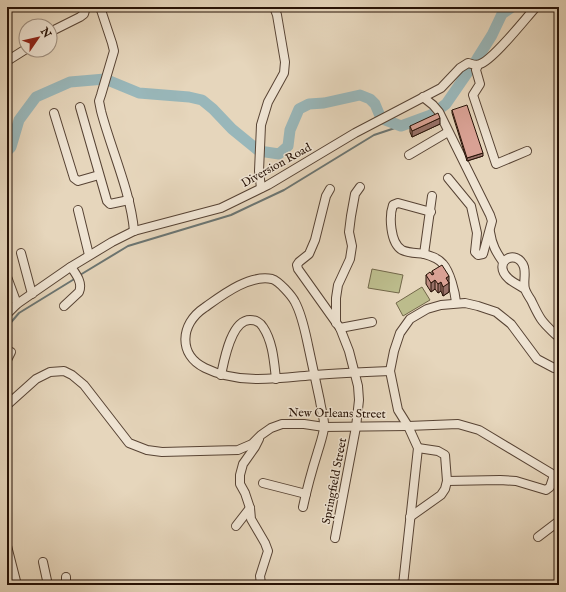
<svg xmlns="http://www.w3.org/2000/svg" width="566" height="592" viewBox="0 0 566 592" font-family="'IM FELL English',serif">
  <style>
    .garden { fill: #bcbc8c; stroke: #726749 }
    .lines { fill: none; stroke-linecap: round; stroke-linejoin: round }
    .stream { stroke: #6b7572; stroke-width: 2 }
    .river { stroke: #99b7ba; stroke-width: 11 }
    .minor-casing { stroke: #574334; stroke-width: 10 }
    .minor { stroke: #efe4d3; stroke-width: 8 }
    .wall { fill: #bb8a7f; stroke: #271206 }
    .shaded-wall { fill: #987168; stroke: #271206 }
    .building { fill: #d9a194; stroke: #271206 }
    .labels { text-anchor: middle; stroke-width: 3; stroke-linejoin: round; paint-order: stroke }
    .street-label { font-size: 12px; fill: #271206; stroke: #efe4d3 }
  </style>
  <rect width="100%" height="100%" fill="#e6d6bc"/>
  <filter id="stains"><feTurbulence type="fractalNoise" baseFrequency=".005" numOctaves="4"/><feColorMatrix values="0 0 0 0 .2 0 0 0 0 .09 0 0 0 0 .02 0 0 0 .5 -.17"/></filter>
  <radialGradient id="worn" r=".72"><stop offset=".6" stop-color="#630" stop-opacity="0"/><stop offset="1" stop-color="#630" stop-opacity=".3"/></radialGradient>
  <g class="garden">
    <polygon points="372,269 403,275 399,293 368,288"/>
    <polygon points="422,287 430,300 403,316 396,303"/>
  </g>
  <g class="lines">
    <g class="stream">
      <polyline points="80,275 128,246 231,215 284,190 374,135 401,126"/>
      <polyline points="7,327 19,313 76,278"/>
    </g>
    <g class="river">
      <polyline points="383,119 401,126 431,115 446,104 477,59 492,35 502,14 512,7"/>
      <polyline points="7,151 11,147 19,120 36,97 70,82 105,79 139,93 189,97 202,100 213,109 232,129 259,151 279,154 288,146 290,130 299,109 309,104 324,103 360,95 370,99 375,104 380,116"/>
    </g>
    <defs>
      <g id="minor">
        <path d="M100 7 112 43 114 51 101 95 99 101 101 111C111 149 131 193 134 231"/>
        <polyline points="558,7 559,7"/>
        <polyline points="50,32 80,17 84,14 86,7"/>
        <polyline points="7,61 26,49"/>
        <polyline points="478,65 476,70 480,84 473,95 496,164 527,151"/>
        <polyline points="423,97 433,105 439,112 490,215 492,221 483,254 478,255 475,252 477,233 471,206 448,178"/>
        <polyline points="80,107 107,201 110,204 129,200"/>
        <polyline points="54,113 74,178 78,181 99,175"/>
        <polyline points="409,155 448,132"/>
        <polyline points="261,188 259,171 261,125 268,102 284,73 285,62 277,15 274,7"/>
        <polyline points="330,189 326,196 315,240 309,254 299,262 297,265 298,269 340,328 349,351 358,386 359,400 356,427 335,538"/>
        <path d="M432 196 424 254C431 256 438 258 443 264 450 272 455 292 456 302"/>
        <polyline points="78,210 89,255"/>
        <path d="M490 232C492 245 496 252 503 262"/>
        <polyline points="21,253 32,294"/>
        <path d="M424 254C417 253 408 253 402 250 390 243 389 216 393 205L398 203 431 212"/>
        <polyline points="7,277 17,304"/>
        <path d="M525 289C520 286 514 283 509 279 490 262 517 247 524 267 526 275 523 282 525 289 526 292 529 297 531 300 534 306 537 313 541 319 545 325 551 330 556 335L559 336"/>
        <path d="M64 306 79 292C83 283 76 274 71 267"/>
        <path d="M7 314 17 304 69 268 112 242 134 231 221 208 268 185 355 133 441 88 460 68 468 63C472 64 476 66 480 64 493 60 525 19 536 7"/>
        <polyline points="336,323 336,298 338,285 350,259 352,246 349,232 351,216 355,194 360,187"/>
        <polyline points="340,328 372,322"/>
        <polyline points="7,360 11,352"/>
        <path d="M221 375C224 361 231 320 250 320 256 320 261 323 263 327 273 342 274 362 276 379"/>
        <polyline points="7,405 36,379 50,372 64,371 72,375 84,385 129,443 147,450 162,452 238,450 252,444 261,435 271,428 282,424 304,424 324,427 408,426 458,424 479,430 559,478"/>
        <polyline points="259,439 255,447 243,464 240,475 240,484 245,493 250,508 251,519 265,543 268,551 260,576 261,584"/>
        <polyline points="447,481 500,480 516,481 546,490 550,487 554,475"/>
        <polyline points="263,483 306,494"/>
        <path d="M303 507C307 488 312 470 318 451 320 444 323 436 324 428 325 420 321 409 320 401 316 383 312 364 308 345 305 331 302 315 295 302 292 296 279 281 272 279 249 274 221 296 204 308 180 324 178 355 205 368 239 385 279 378 315 375 340 373 365 372 390 371"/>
        <polyline points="410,517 441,495 445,489 447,481 445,455 438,451 418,448"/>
        <polyline points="236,526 250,508"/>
        <polyline points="538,537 559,521"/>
        <polyline points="7,546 17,585"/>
        <polyline points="43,562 48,585"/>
        <polyline points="66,577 66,585"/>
        <polyline points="403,585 418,448 408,426 398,410 390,371 394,351 400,333 410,319 427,309 441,305 465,303 478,306 496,312 511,324 537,359 554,368 559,369"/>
      </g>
    </defs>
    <use href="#minor" class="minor-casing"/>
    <use href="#minor" class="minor"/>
  </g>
  <g class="wall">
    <polygon points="452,110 483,156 467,161 452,113"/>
    <polygon points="440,124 412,137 410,132 410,126"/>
    <polygon points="432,271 449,282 449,292 443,296 441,291 438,293 435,289 431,292 426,284 426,275 432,275"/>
  </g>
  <g class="shaded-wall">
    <polygon points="440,118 440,124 412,137 412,131"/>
    <polygon points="483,153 483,156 467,161 467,158"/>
    <polygon points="449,276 449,292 443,296 443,287 446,278"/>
    <polygon points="435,280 435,289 431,292 431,283"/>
    <polygon points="441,282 441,291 438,293 438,284"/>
  </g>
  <g class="building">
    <polygon points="467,105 483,153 467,158 452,110"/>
    <polygon points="438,113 440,118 412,131 410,126"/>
    <polygon points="442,265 449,276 446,278 449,283 443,287 441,282 438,284 435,280 431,283 426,275 430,272 432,275 434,274 432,271"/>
  </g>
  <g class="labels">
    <g class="street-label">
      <text transform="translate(276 165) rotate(-29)" y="4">Diversion Road</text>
      <text transform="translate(337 413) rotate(1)" y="4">New Orleans Street</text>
      <text transform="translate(334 481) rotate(-79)" y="4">Springfield Street</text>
    </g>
  </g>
  <rect width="566" height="592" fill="none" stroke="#e6d6bc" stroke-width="24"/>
  <rect x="8" y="8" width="550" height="576" fill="none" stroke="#271206" stroke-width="2"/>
  <rect x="12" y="12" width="542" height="568" fill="none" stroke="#271206"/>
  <g transform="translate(38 38) rotate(56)"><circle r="19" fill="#efe4d3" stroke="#9f9081"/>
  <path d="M0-3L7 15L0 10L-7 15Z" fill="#8f2418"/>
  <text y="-6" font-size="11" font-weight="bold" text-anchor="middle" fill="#271206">N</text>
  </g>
  <rect width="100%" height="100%" filter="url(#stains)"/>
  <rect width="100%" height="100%" fill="url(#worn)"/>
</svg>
